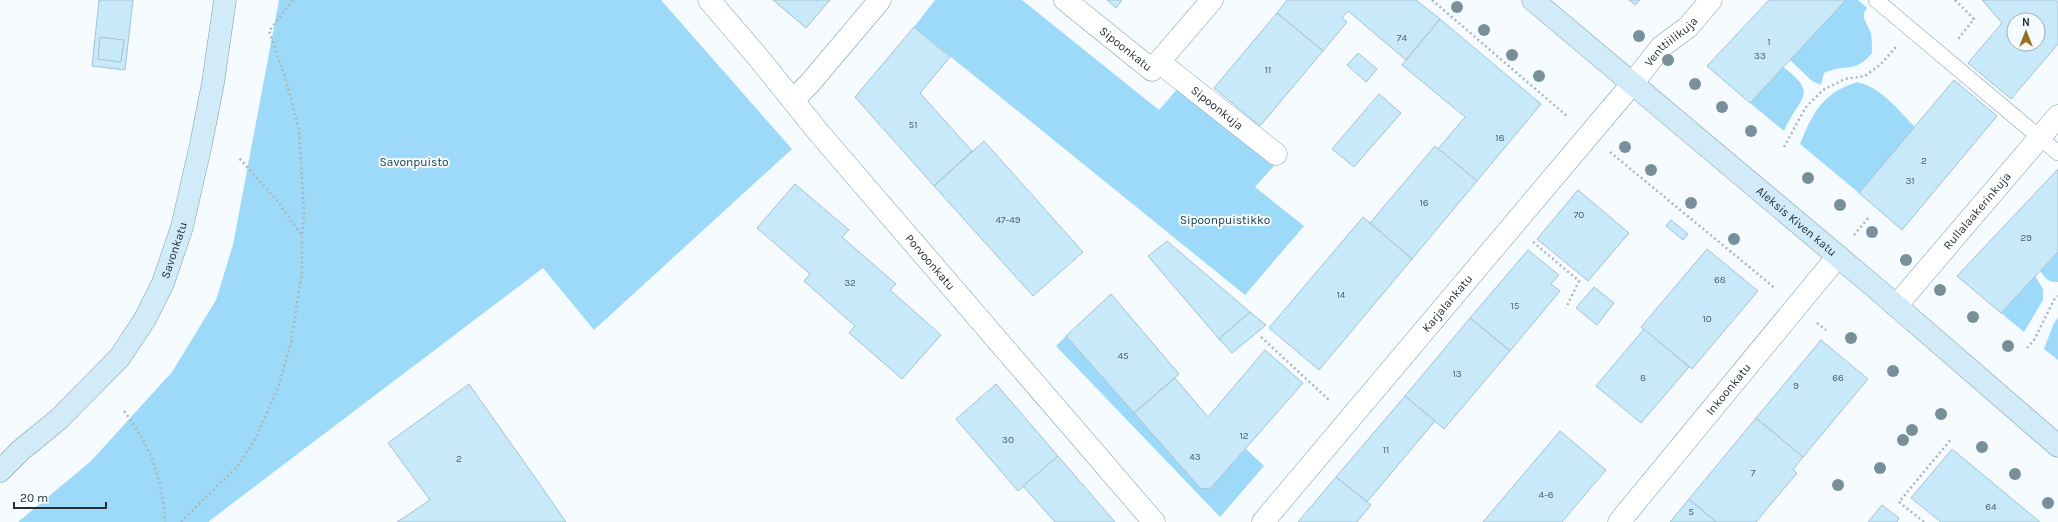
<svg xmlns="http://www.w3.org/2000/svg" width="2058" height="522" viewBox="0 0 2058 522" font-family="Karla,sans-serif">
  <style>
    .green { fill: #9ddafa }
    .building { fill: #c8e9fa; stroke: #a3c2d3; fill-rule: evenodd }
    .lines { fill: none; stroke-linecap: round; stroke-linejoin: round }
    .service-casing { stroke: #7d9bab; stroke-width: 16 }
    .pedestrian-casing { stroke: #7d9bab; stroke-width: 23 }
    .minor-casing { stroke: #7d9bab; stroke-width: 23 }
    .secondary-casing { stroke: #7d9bab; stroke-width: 23 }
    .path { stroke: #adb5ba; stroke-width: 2.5; stroke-dasharray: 2 3; stroke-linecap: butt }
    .service { stroke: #fff; stroke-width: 15 }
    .pedestrian { stroke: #fff; stroke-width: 22 }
    .minor { stroke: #fff; stroke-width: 22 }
    .secondary { stroke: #d2ebf8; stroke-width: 22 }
    .tree { fill: #79909a }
    .labels { text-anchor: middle; stroke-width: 4; stroke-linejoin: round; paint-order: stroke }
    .number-label { font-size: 10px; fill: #4d5e68 }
    .street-label { font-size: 12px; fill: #243037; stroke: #f5fbff }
    .park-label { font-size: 12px; fill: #143848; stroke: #f5fbff }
  </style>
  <rect width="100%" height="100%" fill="#f5fbff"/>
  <g class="green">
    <polygon points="279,0 661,0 792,149 594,330 543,268 208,522 18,522 91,461 172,372 216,300 233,245"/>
    <polygon points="935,0 1022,0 1159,110 1179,87 1274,166 1255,187 1304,226 1245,295 914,27"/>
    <path d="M1846 0H1858L1867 8C1859 18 1869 24 1871 34 1872 40 1872 47 1872 53 1855 74 1845 63 1824 73L1821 85 1812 81 1790 60Z"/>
    <path d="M1783 67C1821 95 1798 97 1784 131L1750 103Z"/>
    <path d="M1857 82C1881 87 1898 110 1915 127L1859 193 1800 144C1813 112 1823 93 1857 82Z"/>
    <path d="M2058 252V282C2049 283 2045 278 2040 271Z"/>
    <polygon points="2035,276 2043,289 2043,300 2024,332 2001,313"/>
    <polygon points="2058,317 2058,360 2044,349 2053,325"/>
    <polygon points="1066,336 1201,489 1211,487 1246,449 1264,466 1220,517 1056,346"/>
  </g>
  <g class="building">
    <polygon points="99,0 133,0 125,70 92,66"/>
    <polygon points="773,0 830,0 806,28"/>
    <polygon points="1107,0 1122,0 1116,8"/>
    <polygon points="1287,0 1416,0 1440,19 1406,60 1348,11 1342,18 1347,22 1323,51 1277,13"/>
    <polygon points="1629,0 1640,0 1635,5"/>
    <polygon points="1769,0 1846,0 1750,103 1707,66"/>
    <path d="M1982 0H2056L2058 3V44L2011 99 1968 63 2002 23ZM2014 20H2038V44H2014Z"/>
    <polygon points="1277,13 1323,51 1260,126 1214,88"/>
    <polygon points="1440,19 1541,104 1477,181 1438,149 1465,117 1402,65"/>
    <polygon points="914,27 950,57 920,93 972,151 934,186 855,97"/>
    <polygon points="100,37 124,40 121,62 98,59"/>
    <polygon points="1358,53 1377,69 1366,82 1347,65"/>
    <polygon points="1954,80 1997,116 1902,230 1859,193"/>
    <polygon points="1379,94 1401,113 1354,167 1332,149"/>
    <polygon points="984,141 1083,252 1033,296 934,186"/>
    <polygon points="1435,146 1477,181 1412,259 1370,223"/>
    <polygon points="2058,169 2058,252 2001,313 1957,276"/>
    <polygon points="795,184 849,230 842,237 896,284 890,290 941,335 902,379 849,333 855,326 804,281 810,274 757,228"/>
    <polygon points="1578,190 1629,233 1588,281 1537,239"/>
    <polygon points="1363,217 1412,259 1319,370 1269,328"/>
    <polygon points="1671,220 1688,234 1683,240 1666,226"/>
    <polygon points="1167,241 1250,312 1219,339 1148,256"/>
    <polygon points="1707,249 1758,291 1692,369 1641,327"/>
    <polygon points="1528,250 1559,275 1551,284 1560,291 1510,351 1470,318"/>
    <polygon points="1594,287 1614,303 1597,325 1576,308"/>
    <polygon points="1111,294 1179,374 1134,413 1066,336"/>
    <polygon points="1250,312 1266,325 1232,353 1219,339"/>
    <polygon points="1470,318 1510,351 1444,429 1405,396"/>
    <polygon points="1644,329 1689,367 1641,423 1596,386"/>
    <polygon points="1821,340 1868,379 1803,457 1756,418"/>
    <polygon points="1265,350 1303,383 1211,488 1201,489 1134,413 1175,378 1208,417"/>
    <polygon points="469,384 541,486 566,522 397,522 430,500 388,443"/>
    <polygon points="996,384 1058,456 1018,491 956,419"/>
    <polygon points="1405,396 1435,421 1367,502 1336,477"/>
    <polygon points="1756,418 1803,457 1793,470 1797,473 1756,522 1716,522 1689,499"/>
    <polygon points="1560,431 1606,470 1562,522 1483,522"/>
    <polygon points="1952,449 2040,522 1941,522 1911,498"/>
    <polygon points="1058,456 1115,522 1055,522 1023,486"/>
    <polygon points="1336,477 1371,505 1357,522 1298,522"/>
    <polygon points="1689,499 1716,522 1670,522"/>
    <polygon points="1882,505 1899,518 1897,522 1868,522"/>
  </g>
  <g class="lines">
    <defs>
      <polyline id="service" points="1876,0 2058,153"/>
      <g id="pedestrian">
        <path id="s1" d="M1632 84 1661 47 1688 27 1711 0"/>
        <path id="s2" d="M1896 306 2058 116"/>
      </g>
      <g id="minor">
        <path id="s3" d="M709 0 757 56 819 133 1154 522"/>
        <path id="s4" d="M1065 0 1152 70 1212 0"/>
        <path id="s5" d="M1159 62 1276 154"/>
        <polyline points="793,100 810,83 880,0"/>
        <path id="s6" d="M1263 522 1632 84"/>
        <path id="s7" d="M1619 522 1838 256"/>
      </g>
      <g id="secondary">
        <path id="s8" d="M1533 0 1871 284 2058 446"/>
        <path id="s9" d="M0 471 21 450 59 419 120 357 145 319 163 283 182 227 201 144 213 83 225 0"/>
      </g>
    </defs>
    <use href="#service" class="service-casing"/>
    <use href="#pedestrian" class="pedestrian-casing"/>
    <use href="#minor" class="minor-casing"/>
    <use href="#secondary" class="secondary-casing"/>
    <g class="path">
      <polyline points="293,0 269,31 285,77 299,130 304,213 302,236"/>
      <polyline points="1432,0 1568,117"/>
      <polyline points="1955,0 1974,19 1958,39"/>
      <polyline points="1784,147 1806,107 1823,90 1845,79 1865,76 1881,64 1896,47"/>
      <polyline points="1610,152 1776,289"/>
      <polyline points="1854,235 1869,217"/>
      <polyline points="1533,242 1579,281 1566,308"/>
      <polyline points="1817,323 1826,330"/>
      <polyline points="1261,337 1330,401"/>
      <polyline points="2027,348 2034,340 2055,298 2058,296"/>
      <path d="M124 411C151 447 162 477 165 522"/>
      <polyline points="181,522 237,467 256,438 278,388 291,343 302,272 302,236 279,203 239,158"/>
      <polyline points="1924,522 1899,502 1952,438"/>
    </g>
    <use href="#service" class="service"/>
    <use href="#pedestrian" class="pedestrian"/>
    <use href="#minor" class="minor"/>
    <use href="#secondary" class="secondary"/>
  </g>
  <g class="tree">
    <circle cx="1457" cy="7" r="6"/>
    <circle cx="1484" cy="30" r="6"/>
    <circle cx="1639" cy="36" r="6"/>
    <circle cx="1512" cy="55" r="6"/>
    <circle cx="1668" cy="60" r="6"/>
    <circle cx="1539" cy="76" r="6"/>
    <circle cx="1695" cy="84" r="6"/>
    <circle cx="1722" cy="107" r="6"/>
    <circle cx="1751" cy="131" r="6"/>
    <circle cx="1625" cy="147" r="6"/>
    <circle cx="1651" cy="170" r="6"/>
    <circle cx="1808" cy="178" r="6"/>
    <circle cx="1691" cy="203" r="6"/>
    <circle cx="1840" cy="205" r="6"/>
    <circle cx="1872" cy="232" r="6"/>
    <circle cx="1734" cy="239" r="6"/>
    <circle cx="1906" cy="260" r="6"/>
    <circle cx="1940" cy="290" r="6"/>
    <circle cx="1973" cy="317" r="6"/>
    <circle cx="1851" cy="338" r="6"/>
    <circle cx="2008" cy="346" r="6"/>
    <circle cx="1893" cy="371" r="6"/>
    <circle cx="1941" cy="414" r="6"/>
    <circle cx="1912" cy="430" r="6"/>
    <circle cx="1903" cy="440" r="6"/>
    <circle cx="1982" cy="447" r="6"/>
    <circle cx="1880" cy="468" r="6"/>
    <circle cx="2015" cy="474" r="6"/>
    <circle cx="1838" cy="485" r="6"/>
    <circle cx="2048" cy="503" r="6"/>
  </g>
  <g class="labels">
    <g class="number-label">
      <text x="1402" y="41">74</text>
      <text x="1769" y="45">1</text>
      <text x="1760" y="59">33</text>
      <text x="1268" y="73">11</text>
      <text x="913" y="128">51</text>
      <text x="1500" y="141">18</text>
      <text x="1924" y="164">2</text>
      <text x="1910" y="184">31</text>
      <text x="1424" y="206">16</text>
      <text x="1579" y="218">70</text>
      <text x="1008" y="223">47-49</text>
      <text x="2026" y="241">29</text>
      <text x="1720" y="283">68</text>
      <text x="850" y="286">32</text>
      <text x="1341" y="298">14</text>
      <text x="1515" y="309">15</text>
      <text x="1707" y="322">10</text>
      <text x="1123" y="359">45</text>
      <text x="1457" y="377">13</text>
      <text x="1643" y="381">8</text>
      <text x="1838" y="381">66</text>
      <text x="1796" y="389">9</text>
      <text x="1244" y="439">12</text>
      <text x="1008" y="443">30</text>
      <text x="1386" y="453">11</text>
      <text x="1195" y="460">43</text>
      <text x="459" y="462">2</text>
      <text x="1753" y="476">7</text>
      <text x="1546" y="498">4-6</text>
      <text x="1991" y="510">64</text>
      <text x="1691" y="515">5</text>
    </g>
    <g class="street-label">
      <text dy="4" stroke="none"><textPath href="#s1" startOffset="58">Venttiilikuja</textPath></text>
      <text dy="4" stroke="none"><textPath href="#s4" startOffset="78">Sipoonkatu</textPath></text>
      <text dy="4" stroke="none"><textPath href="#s5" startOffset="74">Sipoonkuja</textPath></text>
      <text dy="4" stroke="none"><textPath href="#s2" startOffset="125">Rullalaakerinkuja</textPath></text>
      <text dy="4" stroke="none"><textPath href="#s8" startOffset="344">Aleksis Kiven katu</textPath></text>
      <text dy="4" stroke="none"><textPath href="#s9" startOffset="286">Savonkatu</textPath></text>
      <text dy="4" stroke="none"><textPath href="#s3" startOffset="343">Porvoonkatu</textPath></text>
      <text dy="4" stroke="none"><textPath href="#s6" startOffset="286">Karjalankatu</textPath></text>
      <text dy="4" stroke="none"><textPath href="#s7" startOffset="172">Inkoonkatu</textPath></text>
    </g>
    <g class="park-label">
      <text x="414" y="166">Savonpuisto</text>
      <text x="1225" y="224">Sipoonpuistikko</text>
    </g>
  </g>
  <g transform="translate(2026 32)"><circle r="19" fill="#f5fbff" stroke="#a1aaaf"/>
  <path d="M0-3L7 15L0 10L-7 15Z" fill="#99711d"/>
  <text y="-6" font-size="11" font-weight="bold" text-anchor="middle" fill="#243037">N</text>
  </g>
  <path d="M14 502v6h92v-6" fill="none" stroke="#243037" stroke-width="2"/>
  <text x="20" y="502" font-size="12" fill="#243037" stroke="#f5fbff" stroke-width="3" paint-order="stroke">20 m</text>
</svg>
